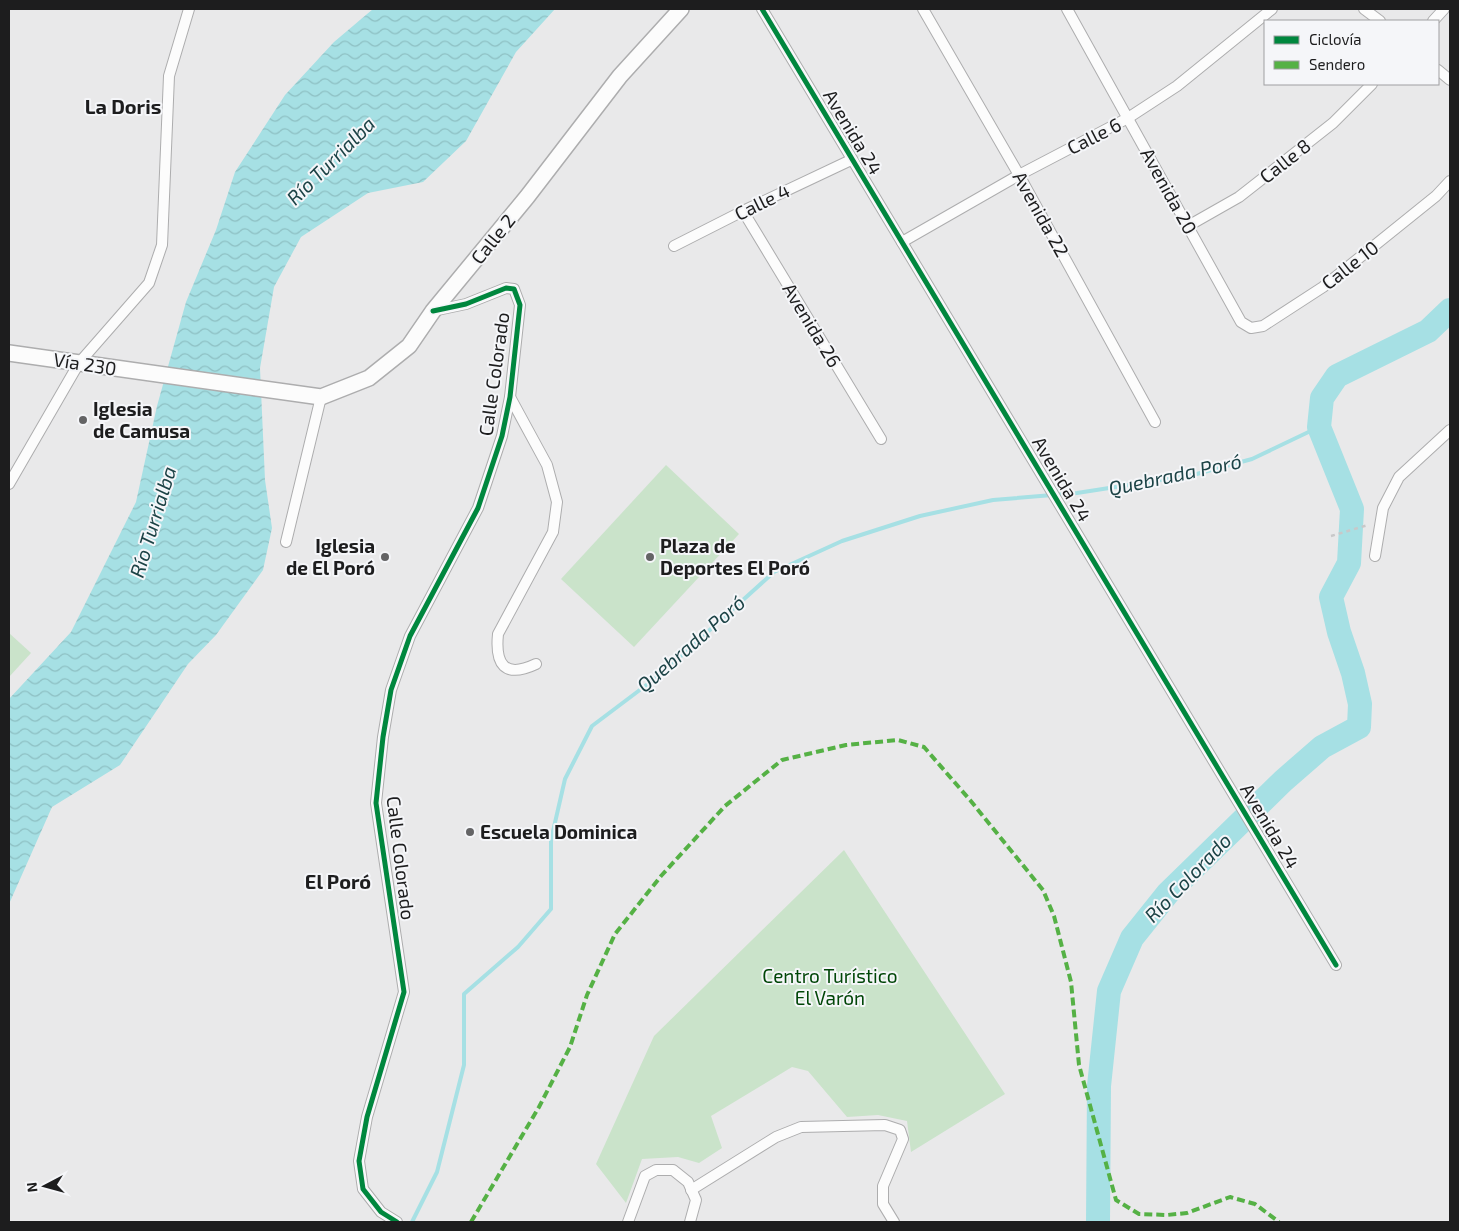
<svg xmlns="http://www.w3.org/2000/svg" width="1459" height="1231" viewBox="0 0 1459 1231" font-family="'Exo 2',sans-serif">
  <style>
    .green { fill: #cae3ca }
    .water { fill: url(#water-waves) }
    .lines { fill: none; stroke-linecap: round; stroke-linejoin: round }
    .stream { stroke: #a6e0e4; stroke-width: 4 }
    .river { stroke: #a6e0e4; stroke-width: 24 }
    .minor-casing { stroke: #adadae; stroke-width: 12 }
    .secondary-casing { stroke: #adadae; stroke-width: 18 }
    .path { stroke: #c8c8c9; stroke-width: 2.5; stroke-dasharray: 4 4; stroke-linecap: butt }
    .minor { stroke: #fcfcfc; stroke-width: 10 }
    .secondary { stroke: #fcfcfc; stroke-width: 15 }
    .quiet { stroke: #55b145; stroke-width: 4; stroke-dasharray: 8 4; stroke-linecap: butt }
    .cycleway-casing { stroke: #f5f6f9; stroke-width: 8 }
    .cycleway { stroke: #00873e; stroke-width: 5 }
    .poi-dot { fill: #646465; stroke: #f5f6f9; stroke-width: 2 }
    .labels { text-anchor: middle; stroke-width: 4; stroke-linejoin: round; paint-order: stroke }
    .street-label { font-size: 19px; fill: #1d1d1e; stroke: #f5f6f9 }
    .poi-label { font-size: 19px; font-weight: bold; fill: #1d1d1e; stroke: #f5f6f9; text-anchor: start }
    .park-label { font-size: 19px; fill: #004607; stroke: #f5f6f9 }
    .neighbourhood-label { font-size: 20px; font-weight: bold; fill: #1d1d1e; stroke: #f5f6f9 }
    .water-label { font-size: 20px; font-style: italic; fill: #1c4346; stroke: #f5f6f9 }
  </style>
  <defs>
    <pattern id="water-waves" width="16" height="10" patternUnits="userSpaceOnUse" patternTransform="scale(1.25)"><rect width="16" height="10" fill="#a6e0e4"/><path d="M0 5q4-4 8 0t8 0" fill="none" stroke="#8ec0c3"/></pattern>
  </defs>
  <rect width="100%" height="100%" fill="#e9e9ea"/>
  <g class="green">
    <polygon points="666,465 739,534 634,647 561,579"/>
    <polygon points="9,633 31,653 9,677"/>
    <polygon points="844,850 1005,1094 911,1152 907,1121 878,1115 847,1117 808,1071 792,1067 711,1116 722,1148 699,1163 678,1157 642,1159 626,1203 596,1164 654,1036"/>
  </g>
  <polygon class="water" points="373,9 555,9 516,52 466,141 423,182 368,193 301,237 274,287 260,368 265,480 272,528 263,570 216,635 188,664 120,765 52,807 9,904 9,699 71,632 136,502 157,406 186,302 216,230 235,172 285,95 334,42"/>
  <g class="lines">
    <polyline class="stream" points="412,1222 437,1172 464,1065 464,994 518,947 551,909 551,840 565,779 592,726 661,674 774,572 842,541 920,516 993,500 1077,493 1193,475 1252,459 1319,427"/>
    <polyline class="river" points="1098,1222 1099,1086 1109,991 1132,938 1168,893 1283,781 1322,747 1359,727 1360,704 1353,673 1339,632 1331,597 1349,563 1352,509 1319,427 1322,398 1337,376 1428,331 1450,310"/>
    <defs>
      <g id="minor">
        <polyline points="762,9 1336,965"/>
        <polyline points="923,9 1019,175 1155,422"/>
        <polyline points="1067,9 1241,322 1251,328 1263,326 1323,287 1436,196 1450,181"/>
        <polyline points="1364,9 1380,21"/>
        <polyline points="1433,21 1444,9"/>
        <polyline points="1438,70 1450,80"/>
        <polyline points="743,211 881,439"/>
        <polyline points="1188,226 1239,197 1333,123 1372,84"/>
        <polyline points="902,242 1019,175 1128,118 1177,86 1272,9"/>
        <polyline points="674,246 743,211 851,160"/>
        <path d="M510 397 547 465 557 502 553 532 498 634C495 664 504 679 536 664"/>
        <polyline points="9,484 79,363 149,283 162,245 169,76 189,9"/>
        <polyline points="286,542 321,397"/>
        <polyline points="1375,556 1383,508 1399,477 1450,430"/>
        <polyline points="691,1190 776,1137 801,1127 885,1125 900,1130 903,1139 883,1186 883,1204 894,1222"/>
        <polyline points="397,1222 381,1212 363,1189 359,1161 367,1117 404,992 376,803 383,737 391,690 410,636 478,508 502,436 510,397 520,305 514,289 506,288 466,304 433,311"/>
        <polyline points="628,1222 645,1176 656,1170 673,1170 688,1182 696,1200 690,1222"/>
      </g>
      <polyline id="secondary" points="9,353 321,397 369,378 409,346 433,311 527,197 620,76 681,9"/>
    </defs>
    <use href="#minor" class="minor-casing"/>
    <use href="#secondary" class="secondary-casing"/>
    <polyline class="path" points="1331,536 1368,525"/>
    <use href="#minor" class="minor"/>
    <use href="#secondary" class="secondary"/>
    <polyline class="quiet" points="471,1222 539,1107 570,1047 587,995 615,934 661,876 725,806 782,760 846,745 898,740 924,747 970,800 1043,890 1054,916 1071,982 1079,1065 1116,1200 1139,1214 1167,1215 1187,1213 1230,1197 1255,1204 1279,1222"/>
    <defs>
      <g id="cycleway">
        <polyline points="762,9 1336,965"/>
        <polyline points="397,1222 381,1212 363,1189 359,1161 367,1117 404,992 376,803 383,737 391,690 410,636 478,508 502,436 510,397 520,305 514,289 506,288 466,304 433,311"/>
      </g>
    </defs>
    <use href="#cycleway" class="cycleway-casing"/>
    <use href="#cycleway" class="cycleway"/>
  </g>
  <g class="poi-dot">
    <circle cx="83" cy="420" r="5"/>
    <circle cx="385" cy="557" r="5"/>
    <circle cx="650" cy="557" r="5"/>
    <circle cx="470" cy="832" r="5"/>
  </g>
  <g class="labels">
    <g class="street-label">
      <text transform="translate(853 132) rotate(59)" y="7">Avenida 24</text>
      <text transform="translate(1094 136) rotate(-27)" y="7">Calle 6</text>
      <text transform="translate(1285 161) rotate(-38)" y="7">Calle 8</text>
      <text transform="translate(1169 191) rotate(61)" y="7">Avenida 20</text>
      <text transform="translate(762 202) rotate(-26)" y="7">Calle 4</text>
      <text transform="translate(1041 214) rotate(61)" y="7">Avenida 22</text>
      <text transform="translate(493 239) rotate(-51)" y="7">Calle 2</text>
      <text transform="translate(1350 265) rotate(-38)" y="7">Calle 10</text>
      <text transform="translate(812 325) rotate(59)" y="7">Avenida 26</text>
      <text transform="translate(85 364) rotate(9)" y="7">Vía 230</text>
      <text transform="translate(494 374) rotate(-82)" y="7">Calle Colorado</text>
      <text transform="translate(1062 479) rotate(59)" y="7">Avenida 24</text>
      <text transform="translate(1270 826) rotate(59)" y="7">Avenida 24</text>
      <text transform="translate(401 858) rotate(83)" y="7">Calle Colorado</text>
    </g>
    <g class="poi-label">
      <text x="93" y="416">Iglesia<tspan x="93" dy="22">de Camusa</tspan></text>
      <text x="375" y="553" text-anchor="end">Iglesia<tspan x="375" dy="22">de El Poró</tspan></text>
      <text x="660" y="553">Plaza de<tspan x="660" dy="22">Deportes El Poró</tspan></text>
      <text x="480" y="839">Escuela Dominica</text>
    </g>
    <g class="park-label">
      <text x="830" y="983">Centro Turístico<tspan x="830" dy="22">El Varón</tspan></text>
    </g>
    <g class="neighbourhood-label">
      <text x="123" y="114">La Doris</text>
      <text x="338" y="889">El Poró</text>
    </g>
    <g class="water-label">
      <text transform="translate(331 161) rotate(-45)" y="7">Río Turrialba</text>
      <text transform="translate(1175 475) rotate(-12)" y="7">Quebrada Poró</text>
      <text transform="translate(153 522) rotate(-73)" y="7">Río Turrialba</text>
      <text transform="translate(691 644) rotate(-41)" y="7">Quebrada Poró</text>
      <text transform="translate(1188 878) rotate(-46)" y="7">Río Colorado</text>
    </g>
  </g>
  <rect width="1459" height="1231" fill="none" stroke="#1d1d1e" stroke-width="20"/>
  <rect x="1264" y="20" width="175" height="65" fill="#f5f6f9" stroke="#9f9fa1"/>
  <rect x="1274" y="36" width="25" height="8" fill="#00873e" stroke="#9f9fa1"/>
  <text x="1309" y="45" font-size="15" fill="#1d1d1e">Ciclovía</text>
  <rect x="1274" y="61" width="25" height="8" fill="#55b145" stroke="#9f9fa1"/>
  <text x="1309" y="70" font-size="15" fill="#1d1d1e">Sendero</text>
  <g transform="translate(45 1186) rotate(264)" stroke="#f5f6f9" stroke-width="4" paint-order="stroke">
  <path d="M0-4L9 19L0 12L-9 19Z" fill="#1d1d1e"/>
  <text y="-8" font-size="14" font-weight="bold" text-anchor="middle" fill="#1d1d1e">N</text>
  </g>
</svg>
